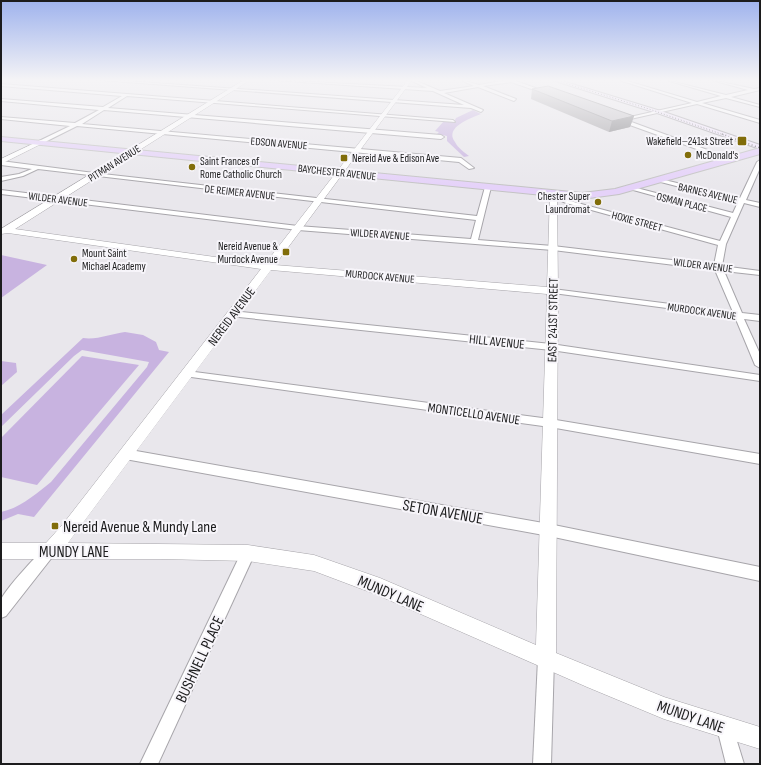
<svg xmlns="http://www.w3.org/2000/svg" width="761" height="765" viewBox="0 0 761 765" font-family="'Sofia Sans Condensed',sans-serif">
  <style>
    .green { fill: #c8b3e0 }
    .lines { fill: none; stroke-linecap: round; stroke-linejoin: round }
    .minor-casing { stroke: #a7a5aa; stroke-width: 2 }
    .tertiary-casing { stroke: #a7a5aa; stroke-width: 1 }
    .secondary-casing { stroke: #a7a5aa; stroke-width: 2 }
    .primary-casing { stroke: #c4c4c4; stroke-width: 2 }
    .minor { fill: #fff; fill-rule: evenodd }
    .tertiary { fill: #fff; fill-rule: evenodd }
    .secondary { fill: #f2e8fc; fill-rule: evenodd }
    .primary { fill: #e5d2f9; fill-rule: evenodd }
    .rail-far1 { stroke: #6b6b6d; stroke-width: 1; stroke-dasharray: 1 2; stroke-linecap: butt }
    .rail { stroke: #6b6b6d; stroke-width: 1.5; stroke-dasharray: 1 2.5; stroke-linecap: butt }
    .wall { fill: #a8a6aa }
    .shaded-wall { fill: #88878b }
    .building { fill: #c3c1c6; stroke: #88878b }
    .poi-dot { fill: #816d0a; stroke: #f7f5fa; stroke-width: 1.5 }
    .labels { text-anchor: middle; stroke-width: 4; stroke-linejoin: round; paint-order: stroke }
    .far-poi-label { font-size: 11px; fill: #1c1c1d; stroke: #f7f5fa; text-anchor: start }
    .far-street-label { font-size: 11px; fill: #1c1c1d; stroke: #f7f5fa }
    .street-label { font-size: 13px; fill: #1c1c1d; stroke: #f7f5fa }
    .near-street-label { font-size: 16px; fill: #1c1c1d; stroke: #f7f5fa }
    .near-poi-label { font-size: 16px; fill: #1c1c1d; stroke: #f7f5fa; text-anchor: start }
  </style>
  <rect width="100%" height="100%" fill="#e9e7ec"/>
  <g class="green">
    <path d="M473 110 481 114C471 118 444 127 455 142 458 148 464 152 469 156L464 157 447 141V136L437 134 439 132 435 131 444 121 454 122 456 118Z"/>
    <polygon points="1,255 47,265 1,298"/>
    <path d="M125 332 143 335 156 342 159 350 169 352 34 517 18 514 1 521V512C20 508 36 494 51 482L147 367 149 362 82 350 74 356 1 427V415L83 338C97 340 111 334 125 332Z"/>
    <polygon points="82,356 139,365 37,485 1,477 1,438"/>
    <polygon points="1,361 16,363 17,372 1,386"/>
  </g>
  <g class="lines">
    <defs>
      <g id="minor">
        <polygon points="100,80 112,80 464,105 433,91 273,80 427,88 410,80 414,80 440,91 474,86 461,80 479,85 507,80 518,80 516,81 549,93 546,94 511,82 483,86 516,99 514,101 478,87 444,93 483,110 481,112 471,108"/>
        <polygon points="619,80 624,80 697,102 721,96 666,80 726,95 748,90 712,80 754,89 760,88 760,90 731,97 760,105 760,107 726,98 702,103 760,120 760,123 697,104 626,120 732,159 727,160 616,120 618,118 621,119 692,103"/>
        <polygon points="1,84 453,120 455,122 127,96 108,108 441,135 444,137 441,139 104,110 82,124 461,158 474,168 469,169 459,162 77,126 41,144 39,143 39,141 70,126 1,119 1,117 75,123 99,110 1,101 1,99 103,107 122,96 1,86"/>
        <polygon points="760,160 760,168 746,200 760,203 760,207 744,203 726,244 722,266 760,271 760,275 724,271 742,313 760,315 760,321 744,319 760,354 760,368 755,365 735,317 553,293 549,291 553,289 733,312 715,270 553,250 298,230 1,194 1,190 298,226 471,239 476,220 38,169 23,176 1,181 1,177 19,174 32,169 1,165 1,161 94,173 477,216 485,187 488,185 491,187 478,240 553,246 714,265 718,245 566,203 557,199 551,194 556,193 570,201 720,241 731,217 626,188 629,186 733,213 738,202 653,180 656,178 740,198 757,162"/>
        <polygon points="232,311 551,344 760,375 760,381 551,350 229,316 228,314 229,312"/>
        <polygon points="187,371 550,419 760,454 760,464 550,427 184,376 182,374"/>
        <polygon points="125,449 549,524 760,567 760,581 549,536 125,459 121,457 119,454 121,451"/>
        <path d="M50 545 55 547 57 551 6 616 1 618C1 613 0 605 1 600 3 592 42 548 50 545Z"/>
        <polygon points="248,547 253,549 255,553 158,764 140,764 243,549"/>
        <polygon points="546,651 552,653 554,659 551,764 533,764 538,659 540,653"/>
        <polygon points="725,720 731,722 744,764 726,764 717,728 719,722"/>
      </g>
      <g id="tertiary">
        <path d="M244 80H250L15 229 265 264 408 80H412L275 265 547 287 550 194 554 192H557L558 291 556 653 664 697 760 727V749L664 719 587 687 375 594 314 571 248 561 161 559H1V543H46L63 524 261 269 8 233 1 234V229ZM271 270 547 294 536 645 380 578 314 555 248 545 68 543Z"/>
        <polygon points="41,140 44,142 43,143 1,164 1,159"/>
      </g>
      <polygon id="secondary" points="552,80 559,80 664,112 760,145 760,149 660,114"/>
      <polygon id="primary" points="1,137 582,193 615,189 760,148 760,154 619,194 582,199 1,141"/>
    </defs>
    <use href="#minor" class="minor-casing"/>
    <use href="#tertiary" class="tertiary-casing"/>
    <use href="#secondary" class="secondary-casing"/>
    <use href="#primary" class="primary-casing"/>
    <use href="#minor" class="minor"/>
    <use href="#tertiary" class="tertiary"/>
    <use href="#secondary" class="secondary"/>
    <use href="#primary" class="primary"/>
    <polyline class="rail-far1" points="555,80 649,109 724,135"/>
    <polyline class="rail" points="722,134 760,148"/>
  </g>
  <polygon class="wall" points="532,89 634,116 630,127 609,132 531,99"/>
  <polygon class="shaded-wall" points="634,116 630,127 609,132 612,121"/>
  <polygon class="building" points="548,86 634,116 612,121 532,89"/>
  <linearGradient id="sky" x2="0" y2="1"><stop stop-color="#9fb3ed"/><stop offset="0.43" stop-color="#f5f4f6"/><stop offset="1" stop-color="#f5f4f6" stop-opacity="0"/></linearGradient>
  <rect width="761" height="187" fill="url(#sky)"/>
  <g class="poi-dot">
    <rect x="737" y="136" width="10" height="10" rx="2"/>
    <circle cx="688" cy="155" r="4"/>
    <rect x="340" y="154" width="8" height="8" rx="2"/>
    <circle cx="192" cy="167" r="4"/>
    <circle cx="598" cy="202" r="4"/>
    <rect x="282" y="248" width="8" height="8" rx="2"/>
    <circle cx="74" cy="259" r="4"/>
    <rect x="51" y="522" width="8" height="8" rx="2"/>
  </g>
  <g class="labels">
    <g class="far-poi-label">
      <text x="733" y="145" text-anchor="end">Wakefield–241st Street</text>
      <text x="696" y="159">McDonald's</text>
      <text x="352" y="162">Nereid Ave &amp; Edison Ave</text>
      <text x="200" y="165">Saint Frances of<tspan x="200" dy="13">Rome Catholic Church</tspan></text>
      <text x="590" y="200" text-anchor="end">Chester Super<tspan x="590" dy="13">Laundromat</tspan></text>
      <text x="278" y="250" text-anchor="end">Nereid Avenue &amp;<tspan x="278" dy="13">Murdock Avenue</tspan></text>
      <text x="82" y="257">Mount Saint<tspan x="82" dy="13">Michael Academy</tspan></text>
    </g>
    <g class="far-street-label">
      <text transform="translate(279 143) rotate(5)" y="4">EDSON AVENUE</text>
      <text transform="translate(114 163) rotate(-32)" y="4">PITMAN AVENUE</text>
      <text transform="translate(337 172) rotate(6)" y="4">BAYCHESTER AVENUE</text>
      <text transform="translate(240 192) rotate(6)" y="4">DE REIMER AVENUE</text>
      <text transform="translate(708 193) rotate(13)" y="4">BARNES AVENUE</text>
      <text transform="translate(58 199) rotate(7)" y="4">WILDER AVENUE</text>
      <text transform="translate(682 202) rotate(14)" y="4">OSMAN PLACE</text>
      <text transform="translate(637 221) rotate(15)" y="4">HOXIE STREET</text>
      <text transform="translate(380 234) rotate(4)" y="4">WILDER AVENUE</text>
      <text transform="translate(703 265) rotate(7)" y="4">WILDER AVENUE</text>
      <text transform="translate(380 276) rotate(5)" y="4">MURDOCK AVENUE</text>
      <text transform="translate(702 311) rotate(8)" y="4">MURDOCK AVENUE</text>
    </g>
    <g class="street-label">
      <text transform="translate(231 316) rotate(-53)" y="5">NEREID AVENUE</text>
      <text transform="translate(552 320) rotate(-89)" y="5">EAST 241ST STREET</text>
      <text transform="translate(497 341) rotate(6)" y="5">HILL AVENUE</text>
      <text transform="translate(474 413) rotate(8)" y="5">MONTICELLO AVENUE</text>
    </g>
    <g class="near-street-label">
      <text transform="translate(443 511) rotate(10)" y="6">SETON AVENUE</text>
      <text x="74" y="557">MUNDY LANE</text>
      <text transform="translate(391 593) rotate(23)" y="6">MUNDY LANE</text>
      <text transform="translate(199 659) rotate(-65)" y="6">BUSHNELL PLACE</text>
      <text transform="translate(691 716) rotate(19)" y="6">MUNDY LANE</text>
    </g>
    <g class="near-poi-label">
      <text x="63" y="532">Nereid Avenue &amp; Mundy Lane</text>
    </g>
  </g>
  <rect width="761" height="765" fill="none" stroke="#1c1c1d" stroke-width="4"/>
</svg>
